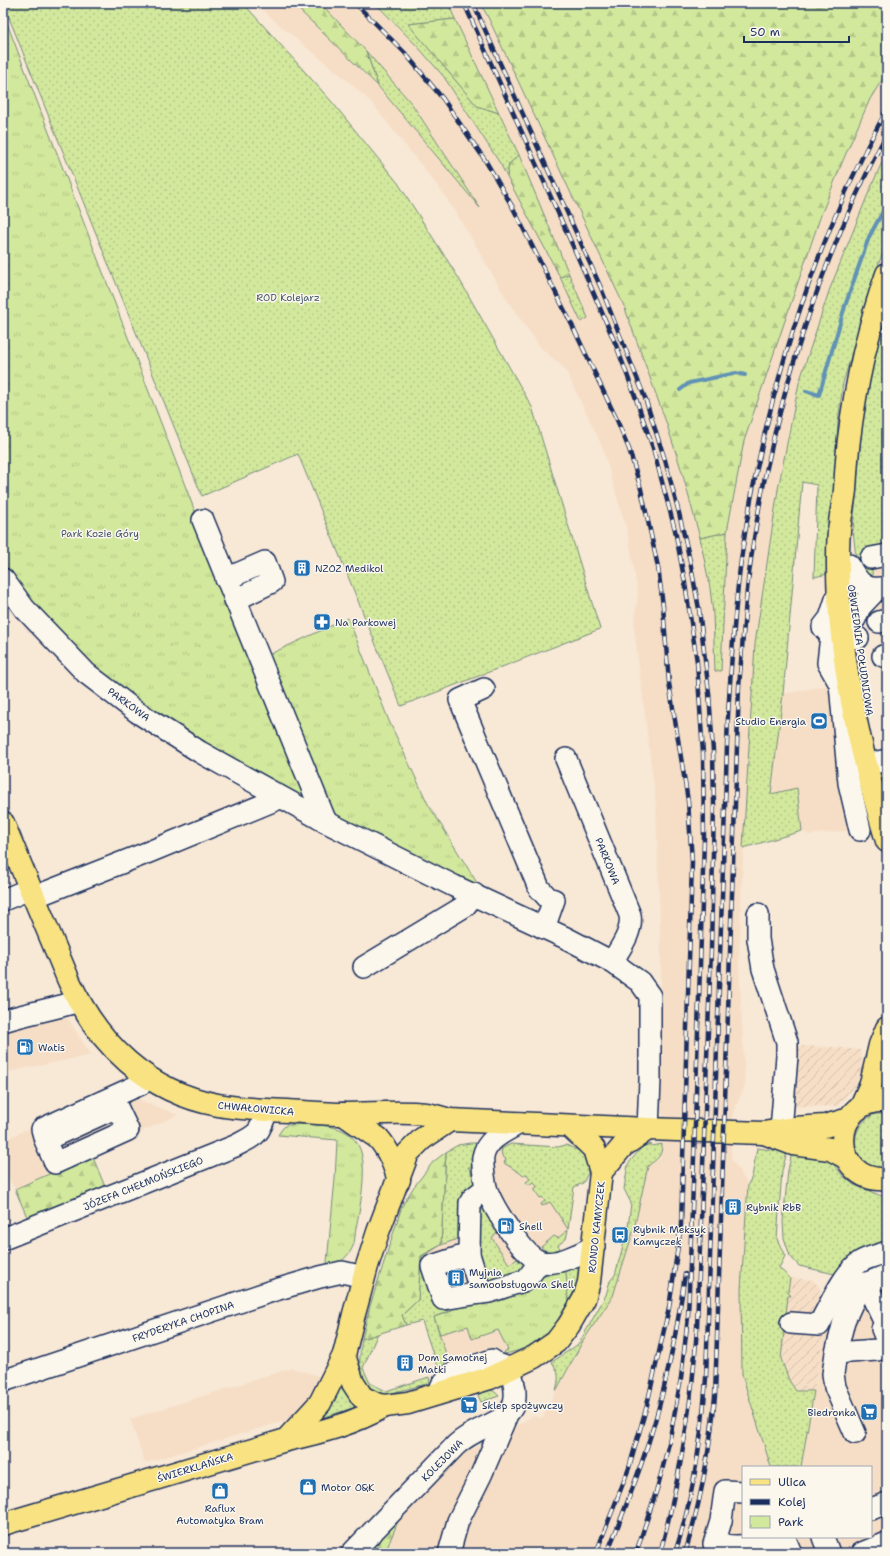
<svg xmlns="http://www.w3.org/2000/svg" width="890" height="1556" viewBox="0 0 890 1556" font-family="'Shantell Sans',sans-serif">
  <style>
    .built { fill: #f6dec6 }
    .industrial { fill: url(#industrial-furrows) }
    .grass { fill: url(#grass-dots); stroke: #768c7d }
    .forest { fill: url(#forest-firs); stroke: #768c7d }
    .park { fill: url(#park-tufts); stroke: #768c7d }
    .lines { fill: none; stroke-linecap: round; stroke-linejoin: round }
    .stream { stroke: #6192b6; stroke-width: 4 }
    .minor-casing { stroke: #1b2f5e; stroke-width: 24 }
    .major-casing { stroke: #1b2f5e; stroke-width: 25 }
    .minor { stroke: #fbf7ec; stroke-width: 21 }
    .major { stroke: #f8e281; stroke-width: 22 }
    .rail-casing { stroke: #1b2f5e; stroke-width: 4.5 }
    .rail { stroke: #fbf7ec; stroke-width: 3; stroke-dasharray: 9; stroke-linecap: butt }
    .labels { text-anchor: middle; stroke-width: 3; stroke-linejoin: round; paint-order: stroke }
    .park-label { font-size: 10px; fill: #40546a; stroke: #fbf7ec }
    .poi-label { font-size: 10px; fill: #1b2f5e; stroke: #fbf7ec; text-anchor: start }
    .street-label { font-size: 10px; fill: #1b2f5e; stroke: #fbf7ec }
  </style>
  <defs>
    <pattern id="industrial-furrows" width="10" height="10" patternUnits="userSpaceOnUse"><rect width="10" height="10" fill="#f6dec6"/><path d="M-1 1l2-2M0 10L10 0M9 11l2-2" fill="none" stroke="#d2bfac"/></pattern>
    <pattern id="grass-dots" width="8" height="8" patternUnits="userSpaceOnUse"><rect width="8" height="8" fill="#d2e89c"/><path d="M2 2h.1M6 6h.1" fill="none" stroke="#b4c789" stroke-width="1.8" stroke-linecap="round"/></pattern>
    <pattern id="forest-firs" width="22" height="20" patternUnits="userSpaceOnUse"><rect width="22" height="20" fill="#d2e89c"/><path d="M5 1l3.5 6h-7zM16 11l3.5 6h-7z" fill="#b4c789"/></pattern>
    <pattern id="park-tufts" width="24" height="20" patternUnits="userSpaceOnUse"><rect width="24" height="20" fill="#d2e89c"/><path d="M3 7l-1-3M5 7V3M7 7l1-3M15 17l-1-3M17 17v-4M19 17l1-3" fill="none" stroke="#b4c789"/></pattern>
  </defs>
  <rect width="100%" height="100%" fill="#f8e8d6"/>
  <filter id="ink" filterUnits="userSpaceOnUse"><feTurbulence type="fractalNoise" baseFrequency=".025" numOctaves="2"/><feDisplacementMap in="SourceGraphic" scale="8" xChannelSelector="R" yChannelSelector="G"/><feConvolveMatrix kernelMatrix="1 2 1 2 8 2 1 2 1" color-interpolation-filters="sRGB"/></filter>
  <g filter="url(#ink)">
    <g class="built">
      <polygon points="255,3 292,3 378,86 477,204 412,104 366,51 319,3 375,3 418,47 444,77 462,105 501,165 560,277 582,322 588,318 519,155 448,3 480,3 487,15 624,306 644,360 666,422 682,472 700,538 710,588 721,671 727,532 744,441 821,215 844,158 870,99 887,72 887,151 868,194 799,383 778,489 765,575 755,644 742,879 739,962 745,1085 732,1116 731,1158 748,1184 741,1289 742,1375 771,1467 743,1467 743,1537 871,1537 871,1467 801,1467 818,1370 822,1338 840,1300 887,1268 887,1553 385,1553 399,1519 462,1454 511,1430 532,1416 542,1418 583,1341 613,1296 634,1229 648,1166 660,1158 662,1148 663,1114 660,1110 661,956 656,804 634,627 638,593 628,534 602,446 565,369 541,348 509,303 473,241 443,193 371,102 348,81 278,24"/>
      <polygon points="887,565 887,685 882,659 874,568"/>
      <polygon points="845,682 879,827 809,835 802,831 797,789 771,794 783,694"/>
      <polygon points="52,1015 68,1019 91,1055 3,1073 3,1025"/>
      <polygon points="115,1090 178,1115 15,1189 3,1168 4,1140"/>
      <polygon points="470,1143 498,1148 511,1144 558,1147 566,1145 568,1145 588,1173 583,1183 574,1187 567,1237 565,1241 558,1246 567,1268 580,1267 576,1287 570,1299 463,1304 438,1309 429,1283 422,1257 441,1244 446,1152 458,1145"/>
      <polygon points="468,1325 499,1330 508,1350 440,1375 446,1354 440,1334"/>
      <polygon points="292,1368 322,1377 309,1401 297,1412 284,1421 145,1463 130,1419"/>
    </g>
    <g class="industrial">
      <polygon points="795,1046 831,1047 860,1050 863,1066 858,1080 855,1086 838,1106 792,1107"/>
      <polygon points="790,1278 813,1280 820,1288 819,1298 840,1299 822,1338 818,1370 814,1391 796,1391 789,1380 781,1359 788,1295 790,1296 788,1292"/>
    </g>
    <g class="grass">
      <polygon points="3,3 243,3 332,102 398,183 458,277 532,407 600,629 401,706 298,454 202,496"/>
      <polygon points="375,3 448,3 455,19 409,24 477,106 499,113 519,155 509,164 507,177 501,165 444,77 418,47"/>
      <polygon points="366,51 412,104 480,208 378,86"/>
      <polygon points="887,151 887,242 877,268 843,383 838,422 828,574 814,577 817,485 802,482 783,694 771,794 797,788 802,831 743,848 755,644 778,489 799,383 829,291 868,194"/>
      <polygon points="569,274 588,318 581,322 560,277"/>
      <polygon points="887,304 887,361 882,384 887,394 887,553 871,559 873,581 857,568 853,530 864,401 876,338"/>
      <polygon points="727,532 721,671 715,671 713,614 710,588 700,538"/>
      <path d="M875 1114H887L886 1167C853 1171 843 1128 875 1114Z"/>
      <path d="M470 1143H475L479 1145 473 1162 472 1169 469 1167H468C481 1183 469 1218 466 1236L441 1245 422 1257 429 1283 438 1308 453 1310 434 1317 446 1354 445 1365 440 1375 422 1321 406 1325 402 1315 418 1300 421 1256 441 1244 446 1152 458 1145Z"/>
      <polygon points="511,1144 558,1147 566,1145 582,1152 585,1156 588,1168 588,1173 583,1183 574,1187 568,1229 550,1202 542,1206 541,1204 545,1201 542,1197 540,1198 534,1189 537,1187 534,1182 528,1185 526,1182 530,1179 527,1174 523,1176 520,1173 504,1163 506,1159 502,1156 501,1149"/>
      <path d="M651 1144 652 1146 662 1144C662 1157 657 1159 648 1166L634 1229 613 1296 583 1341 556 1391C559 1377 560 1374 552 1362L577 1345 581 1340 606 1295 610 1281 615 1275 628 1228 631 1203 624 1189 628 1164 642 1147Z"/>
      <polygon points="757,1148 787,1152 782,1171 777,1239 785,1256 779,1268 790,1278 788,1292 791,1296 788,1296 781,1359 789,1380 796,1391 814,1391 801,1467 771,1467 742,1375 741,1289 748,1184 752,1177"/>
      <polygon points="792,1153 830,1160 844,1177 854,1185 887,1198 887,1268 853,1278 799,1266 790,1256 784,1238 783,1222 788,1170"/>
      <polygon points="480,1202 498,1231 492,1238 509,1264 519,1258 526,1268 487,1288 474,1253"/>
      <polygon points="568,1230 566,1239 558,1245 560,1249 548,1253 541,1247 554,1236 558,1238"/>
      <polygon points="578,1264 580,1267 576,1287 570,1299 568,1300 533,1280 537,1273"/>
      <path d="M378 1333 363 1368 370 1383 386 1391 429 1377 430 1383 388 1394C356 1392 358 1362 362 1339Z"/>
      <polygon points="342,1380 358,1406 319,1419"/>
      <polygon points="489,1389 495,1392 499,1396 481,1402 476,1391"/>
    </g>
    <g class="forest">
      <polygon points="292,3 319,3 323,6 366,51 378,86"/>
      <polygon points="480,3 887,3 887,72 870,99 844,158 821,215 744,441 727,532 700,538 682,472 666,422 624,306 487,15"/>
      <polygon points="455,19 499,113 477,106 408,24"/>
      <polygon points="519,155 569,274 560,277 507,177 509,164"/>
      <polygon points="446,1152 441,1245 421,1256 418,1300 402,1315 406,1325 362,1339 370,1306 402,1206 413,1188 433,1162"/>
      <polygon points="92,1155 108,1194 27,1223 27,1217 15,1189"/>
      <polygon points="399,1519 385,1553 367,1553"/>
    </g>
    <g class="park">
      <polygon points="3,13 253,662 348,618 389,721 428,804 479,886 471,890 203,748 86,665 3,569"/>
      <path d="M286 1125C304 1124 334 1123 349 1134 354 1138 359 1145 361 1152 367 1171 360 1208 356 1228 355 1234 355 1241 353 1246 349 1257 338 1264 329 1268L327 1262 335 1179 337 1140 278 1135 282 1129Z"/>
      <path d="M557 1272H566L568 1299H570C551 1332 544 1345 505 1354L504 1352 508 1350 498 1330 472 1339 468 1326 440 1334 434 1317 452 1311 438 1309 463 1304Z"/>
    </g>
    <g class="lines">
      <g class="stream">
        <polyline points="680,390 689,383 736,373 745,375"/>
        <polyline points="806,391 819,395 845,306 869,237 887,204"/>
      </g>
      <defs>
        <g id="minor">
          <polyline points="203,520 326,822"/>
          <polyline points="871,558 887,555"/>
          <path d="M849 565C858 583 866 592 887 587"/>
          <polyline points="3,579 24,608 86,673 137,712 200,752 326,822 454,886 566,938 612,962 640,982 650,996 650,1080 648,1129"/>
          <polyline points="226,579 265,562 272,582 235,600"/>
          <polyline points="839,590 830,618 823,627 831,636 828,663 840,684 849,783 860,830"/>
          <polyline points="855,619 860,607 877,589"/>
          <polyline points="879,622 887,620"/>
          <polyline points="831,636 843,634 858,638"/>
          <polyline points="883,656 887,655"/>
          <polyline points="484,689 460,700 539,888 548,898 554,900 544,928"/>
          <path d="M566 759 630 915C633 932 620 948 612 962"/>
          <polyline points="878,762 887,760"/>
          <polyline points="34,897 149,852 280,798"/>
          <polyline points="3,900 30,889"/>
          <polyline points="758,914 758,939 763,969 787,1042 787,1056 781,1130"/>
          <polyline points="364,967 465,906 474,894"/>
          <path d="M3 1021C28 1013 54 1009 79 1001"/>
          <path d="M520 1123C506 1131 486 1139 483 1157 482 1164 485 1187 488 1193 495 1210 523 1255 539 1261 554 1267 581 1254 594 1246"/>
          <polyline points="45,1140 117,1107 128,1130 55,1163 45,1140 42,1129 141,1084 149,1078"/>
          <polyline points="486,1188 473,1198 470,1203 469,1254 481,1293 489,1292 526,1280 540,1262"/>
          <path d="M3 1239 235 1146C258 1134 259 1135 267 1110"/>
          <polyline points="469,1254 432,1266 443,1299 481,1293"/>
          <polyline points="866,1283 885,1323 882,1329 887,1341"/>
          <path d="M791 1323 819 1325C828 1308 845 1271 860 1262 868 1257 879 1255 887 1252"/>
          <polyline points="836,1353 877,1350 887,1346"/>
          <polyline points="3,1381 272,1291 320,1277 342,1272 364,1277"/>
          <polyline points="855,1433 835,1387 833,1374 836,1353 844,1321 860,1286 887,1275"/>
          <path d="M743 1492 725 1491 721 1521 714 1544C741 1548 752 1546 778 1537"/>
          <polyline points="871,1509 887,1503"/>
          <polyline points="779,1537 786,1541 791,1553"/>
          <polyline points="823,1537 829,1553"/>
          <path d="M352 1553 456 1445C486 1417 532 1426 509 1368L497 1364 492 1360 451 1374 442 1385 438 1394"/>
          <polyline points="449,1553 458,1521 481,1475 506,1417"/>
          <polyline points="862,1553 887,1543"/>
        </g>
        <g id="major">
          <path d="M887 274C868 328 856 382 849 439 847 456 846 473 845 490 844 501 841 512 840 523 838 535 838 547 838 559 837 653 860 751 887 841"/>
          <path d="M3 823 69 981C98 1044 147 1092 218 1105 241 1109 264 1110 287 1111 306 1112 326 1114 345 1114 372 1114 399 1111 426 1114 434 1115 442 1118 450 1120L648 1129 763 1133 794 1128 825 1126 849 1119"/>
          <path d="M887 1101C828 1097 829 1184 887 1179"/>
          <polyline points="861,1106 871,1084 880,1045 887,1028"/>
          <path d="M343 1114 378 1138C389 1150 394 1165 399 1180"/>
          <polyline points="450,1120 422,1139 408,1153 378,1232 367,1266 354,1314 344,1355 353,1383 362,1397 376,1404 385,1406 408,1403 490,1378 534,1357 556,1342 569,1325 584,1299 589,1282 601,1172 594,1149 570,1126"/>
          <polyline points="764,1133 793,1144 830,1149 847,1158"/>
          <polyline points="601,1172 623,1146 648,1129"/>
          <polyline points="286,1440 320,1403 344,1355"/>
          <path d="M3 1524 286 1440C322 1432 353 1424 385 1406"/>
        </g>
      </defs>
      <use href="#minor" class="minor-casing"/>
      <use href="#major" class="major-casing"/>
      <use href="#minor" class="minor"/>
      <use href="#major" class="major"/>
      <defs>
        <g id="rail">
          <polyline points="355,3 405,53 443,99 485,160 512,206 573,327 617,420 629,449 641,489 658,567 663,606 669,683 688,801 692,862 681,1225 669,1308 647,1405 629,1468 596,1553"/>
          <polyline points="464,3 584,271 616,345 635,396 653,448 675,530 685,583 697,662 703,754 704,839 694,1157 688,1317 681,1378 669,1443 658,1486 636,1553"/>
          <path d="M473 3 601 288 645 398 665 460 679 513 690 561 699 609 709 693 713 751 714 805 711 950 697 1328C692 1404 680 1479 660 1553"/>
          <path d="M607 1553C622 1517 636 1481 648 1444 666 1389 677 1332 685 1274"/>
          <path d="M675 1553C694 1496 702 1437 706 1378L728 716C731 664 734 612 741 560 763 404 811 248 887 109"/>
          <path d="M685 1553C701 1502 710 1450 715 1396L739 687C742 652 744 616 748 581 767 426 814 271 887 133"/>
        </g>
      </defs>
      <use href="#rail" class="rail-casing"/>
      <use href="#rail" class="rail"/>
    </g>
  </g>
  <defs>
    <symbol id="building-square" viewBox="-11 -11 22 22"><rect x="-9" y="-9" width="18" height="18" rx="4" fill="#1f6fb2" stroke="#fbf7ec"/><path d="M-4-6H4V6H1V3H-1V6H-4ZM-2.5-4.3h1.7v1.8h-1.7ZM.8-4.3h1.7v1.8H.8ZM-2.5-1h1.7V.8h-1.7ZM.8-1h1.7V.8H.8Z" fill="#fff"/></symbol>
    <symbol id="pharmacy-square" viewBox="-11 -11 22 22"><rect x="-9" y="-9" width="18" height="18" rx="4" fill="#1f6fb2" stroke="#fbf7ec"/><path d="M-2-6h4v4h4v4h-4v4h-4v-4h-4v-4h4Z" fill="#fff"/></symbol>
    <symbol id="stadium-square" viewBox="-11 -11 22 22"><rect x="-9" y="-9" width="18" height="18" rx="4" fill="#1f6fb2" stroke="#fbf7ec"/><path d="M0-5a6.5 5 0 1 0 0 10a6.5 5 0 1 0 0-10ZM-3.5-1.8h7v3.6h-7Z" fill="#fff"/></symbol>
    <symbol id="fuel-square" viewBox="-11 -11 22 22"><rect x="-9" y="-9" width="18" height="18" rx="4" fill="#1f6fb2" stroke="#fbf7ec"/><path d="M-5.5-6h7V0h2V4h1.3V-2.5L3-4.5l.8-.8L6-3V5H2.5V1h-1V6h-7ZM-4.2-4.7v3.2H.2V-4.7Z" fill="#fff"/></symbol>
    <symbol id="bus-square" viewBox="-11 -11 22 22"><rect x="-9" y="-9" width="18" height="18" rx="4" fill="#1f6fb2" stroke="#fbf7ec"/><path d="M-5-6H5V4H4V6H2V4H-2V6H-4V4H-5ZM-3.5-4V0h7V-4ZM-3.5 1.2v1.5H-2V1.2ZM2 1.2v1.5H3.5V1.2Z" fill="#fff"/></symbol>
    <symbol id="supermarket-square" viewBox="-11 -11 22 22"><rect x="-9" y="-9" width="18" height="18" rx="4" fill="#1f6fb2" stroke="#fbf7ec"/><path d="M-6-5.5h2.5l.6 2H6L4.5 2H-2.5L-4.4-4H-6ZM-1.5 3.2a1.3 1.3 0 1 0 .1 0ZM3 3.2a1.3 1.3 0 1 0 .1 0Z" fill="#fff"/></symbol>
    <symbol id="shop-square" viewBox="-11 -11 22 22"><rect x="-9" y="-9" width="18" height="18" rx="4" fill="#1f6fb2" stroke="#fbf7ec"/><path d="M-5-2.5h2.3a2.7 3.5 0 0 1 5.4 0H5L5.5 6h-11ZM-1.5-2.5h3a1.5 2.3 0 0 0-3 0Z" fill="#fff"/></symbol>
  </defs>
  <g fill-rule="evenodd">
    <use href="#building-square" x="292" y="558" width="20" height="20"/>
    <use href="#pharmacy-square" x="312" y="612" width="20" height="20"/>
    <use href="#stadium-square" x="809" y="711" width="20" height="20"/>
    <use href="#fuel-square" x="15" y="1037" width="20" height="20"/>
    <use href="#building-square" x="723" y="1197" width="20" height="20"/>
    <use href="#fuel-square" x="496" y="1216" width="20" height="20"/>
    <use href="#bus-square" x="610" y="1225" width="20" height="20"/>
    <use href="#building-square" x="446" y="1268" width="20" height="20"/>
    <use href="#building-square" x="395" y="1353" width="20" height="20"/>
    <use href="#supermarket-square" x="459" y="1395" width="20" height="20"/>
    <use href="#supermarket-square" x="859" y="1402" width="20" height="20"/>
    <use href="#shop-square" x="298" y="1477" width="20" height="20"/>
    <use href="#shop-square" x="210" y="1481" width="20" height="20"/>
  </g>
  <g class="labels">
    <g class="park-label">
      <text x="288" y="301">ROD Kolejarz</text>
      <text x="100" y="537">Park Kozie Góry</text>
    </g>
    <g class="poi-label">
      <text x="315" y="572">NZOZ Medikol</text>
      <text x="335" y="626">Na Parkowej</text>
      <text x="806" y="725" text-anchor="end">Studio Energia</text>
      <text x="38" y="1051">Watis</text>
      <text x="746" y="1211">Rybnik RbB</text>
      <text x="519" y="1230">Shell</text>
      <text x="633" y="1233">Rybnik Meksyk<tspan x="633" dy="12">Kamyczek</tspan></text>
      <text x="469" y="1276">Myjnia<tspan x="469" dy="12">samoobsługowa Shell</tspan></text>
      <text x="418" y="1361">Dom Samotnej<tspan x="418" dy="12">Matki</tspan></text>
      <text x="482" y="1409">Sklep spożywczy</text>
      <text x="856" y="1416" text-anchor="end">Biedronka</text>
      <text x="321" y="1491">Motor O&amp;K</text>
      <text x="220" y="1512" text-anchor="middle">Raflux<tspan x="220" dy="12">Automatyka Bram</tspan></text>
    </g>
    <g class="street-label">
      <text transform="translate(861 650) rotate(82)" y="4">OBWIEDNIA POŁUDNIOWA</text>
      <text transform="translate(129 704) rotate(36)" y="4">PARKOWA</text>
      <text transform="translate(608 861) rotate(68)" y="4">PARKOWA</text>
      <text transform="translate(256 1108) rotate(5)" y="4">CHWAŁOWICKA</text>
      <text transform="translate(143 1183) rotate(-22)" y="4">JÓZEFA CHEŁMOŃSKIEGO</text>
      <text transform="translate(596 1227) rotate(-84)" y="4">RONDO KAMYCZEK</text>
      <text transform="translate(183 1321) rotate(-19)" y="4">FRYDERYKA CHOPINA</text>
      <text transform="translate(442 1460) rotate(-45)" y="4">KOLEJOWA</text>
      <text transform="translate(195 1467) rotate(-17)" y="4">ŚWIERKLAŃSKA</text>
    </g>
  </g>
  <rect width="890" height="1556" fill="none" stroke="#fbf7ec" stroke-width="16"/>
  <rect x="8" y="8" width="874" height="1540" fill="none" stroke="#1b2f5e" stroke-width="1.5" filter="url(#ink)"/>
  <rect x="742" y="1466" width="130" height="72" fill="#fbf7ec" stroke="#a1a7b3"/>
  <rect x="750" y="1479" width="20" height="6" fill="#f8e281" stroke="#a1a7b3"/>
  <text x="778" y="1486" font-size="12" fill="#1b2f5e">Ulica</text>
  <rect x="750" y="1499" width="20" height="6" fill="#1b2f5e" stroke="#a1a7b3"/>
  <text x="778" y="1506" font-size="12" fill="#1b2f5e">Kolej</text>
  <rect x="750" y="1516" width="20" height="12" fill="url(#park-tufts)" stroke="#a1a7b3"/>
  <text x="778" y="1526" font-size="12" fill="#1b2f5e">Park</text>
  <path d="M744 36v6h105v-6" fill="none" stroke="#1b2f5e" stroke-width="2"/>
  <text x="750" y="36" font-size="12" fill="#1b2f5e" stroke="#fbf7ec" stroke-width="3" paint-order="stroke">50 m</text>
</svg>
